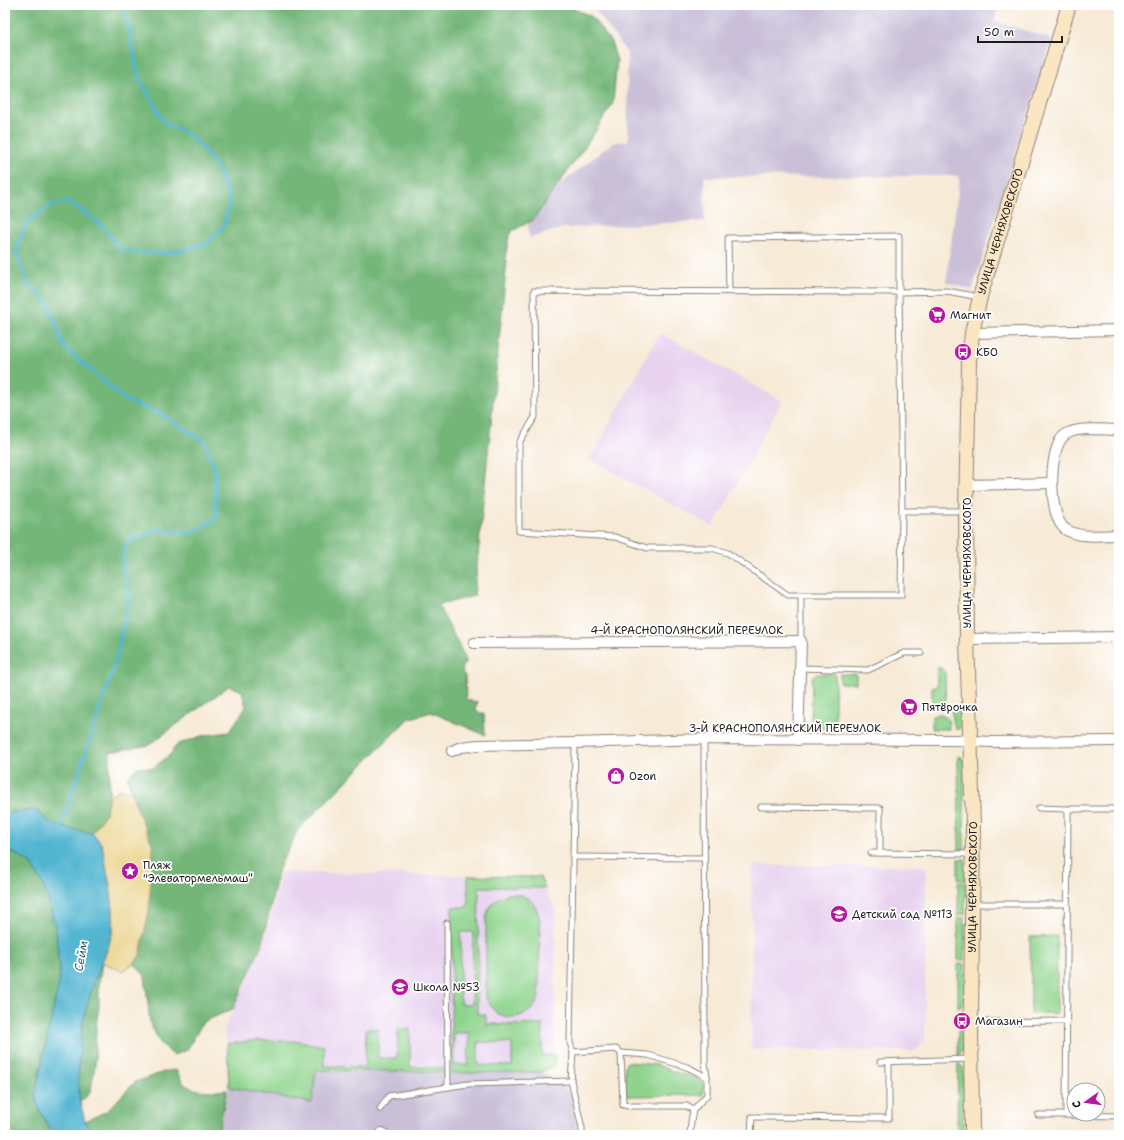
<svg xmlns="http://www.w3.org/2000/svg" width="1124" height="1140" viewBox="0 0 1124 1140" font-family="'Shantell Sans',sans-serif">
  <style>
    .built { fill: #e8d2ef }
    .industrial { fill: #c9bfd8 }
    .green { fill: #8fd48d; stroke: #567854; fill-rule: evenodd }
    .forest { fill: #73b678; stroke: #48694a }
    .sand { fill: #eeda9e; stroke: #857b5d }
    .water { fill: #52b6d1; stroke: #376976 }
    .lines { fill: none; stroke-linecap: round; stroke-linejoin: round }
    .stream { stroke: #52b6d1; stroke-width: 3.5 }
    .lane-casing { stroke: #8a8379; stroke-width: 7 }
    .street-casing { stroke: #8a8379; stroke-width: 12 }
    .secondary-casing { stroke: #8a8379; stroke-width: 16 }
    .lane { stroke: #fff; stroke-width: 5 }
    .street { stroke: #fff; stroke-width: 10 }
    .secondary { stroke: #fbe6c4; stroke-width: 14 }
    .labels { text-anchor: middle; stroke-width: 3.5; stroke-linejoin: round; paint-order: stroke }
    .street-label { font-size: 11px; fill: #1c1c1c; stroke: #fff }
    .poi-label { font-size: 11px; fill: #1c1c1c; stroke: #fff; text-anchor: start }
    .water-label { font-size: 12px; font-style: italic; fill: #34616d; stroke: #fff }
  </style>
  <rect width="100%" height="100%" fill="#fff"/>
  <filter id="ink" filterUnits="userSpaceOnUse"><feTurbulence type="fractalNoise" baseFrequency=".025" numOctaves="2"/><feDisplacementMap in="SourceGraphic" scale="8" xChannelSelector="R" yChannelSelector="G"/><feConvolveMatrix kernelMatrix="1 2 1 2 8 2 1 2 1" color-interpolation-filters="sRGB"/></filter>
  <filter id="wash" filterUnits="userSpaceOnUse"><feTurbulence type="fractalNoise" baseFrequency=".012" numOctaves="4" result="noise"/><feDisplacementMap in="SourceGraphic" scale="16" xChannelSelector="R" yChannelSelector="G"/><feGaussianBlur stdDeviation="0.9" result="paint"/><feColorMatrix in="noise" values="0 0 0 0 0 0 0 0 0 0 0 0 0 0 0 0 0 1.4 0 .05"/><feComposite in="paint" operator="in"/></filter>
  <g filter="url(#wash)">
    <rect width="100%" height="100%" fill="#f7ead6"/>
    <g class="built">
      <polygon points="660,333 782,401 713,527 590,459"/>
      <polygon points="752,865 926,866 925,1041 915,1051 751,1049"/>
      <polygon points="281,872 540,877 555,910 555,1064 542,1072 451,1073 316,1070 229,1087 227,1044 224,1029 264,945"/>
    </g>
    <g class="industrial">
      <polygon points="592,5 999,5 994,21 1052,39 972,290 946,282 960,176 704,177 705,221 564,228 529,238 528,223 533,220 557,187 612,143 628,141 627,53"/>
      <polygon points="315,1070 451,1073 542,1072 564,1088 573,1097 577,1135 219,1135 229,1087 311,1103"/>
    </g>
    <g class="green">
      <polygon points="937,668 941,668 945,673 946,708 939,709 932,704 932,687 937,687"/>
      <path d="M818 674H835V728C826 728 814 731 811 720L812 679 813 676Z"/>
      <rect x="840" y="674" width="16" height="9"/>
      <path d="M951 708C961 711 969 720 959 729H955Z"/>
      <polygon points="940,714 948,719 949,729 932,729 932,716"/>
      <polygon points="958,756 964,759 964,850 959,850"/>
      <rect x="958" y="859" width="7" height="21"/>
      <path d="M468 876 540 877 545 888 479 887 477 1014 486 1015V1024L543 1025 542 1055H555V1064L542 1072 451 1073 452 907H468ZM461 932H473L472 1004H460ZM454 1033H469L468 1065H454ZM478 1042 512 1043V1066L478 1065Z"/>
      <rect x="958" y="883" width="7" height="31"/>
      <path d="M507 894C527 893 536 901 540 921L539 990C539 993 539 997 538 1000 532 1015 511 1022 497 1013 492 1009 489 1003 486 998V923C487 907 492 900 507 894Z"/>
      <rect x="958" y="918" width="7" height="42"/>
      <polygon points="1057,936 1057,1013 1031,1014 1030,937"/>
      <polygon points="958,964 965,964 965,992 961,1007 958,1007"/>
      <polygon points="366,1029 378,1029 378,1058 397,1058 398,1029 410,1029 410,1067 444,1068 444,1072 316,1070 312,1103 229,1087 227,1044 258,1040 288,1041 299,1041 324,1046 324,1066 365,1067"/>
      <path d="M958 1031H961C962 1040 966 1050 958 1056Z"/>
      <polygon points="629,1062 657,1065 674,1072 701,1080 703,1082 703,1095 628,1096 625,1093 625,1066 626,1063"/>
      <polygon points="958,1063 963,1067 963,1135 957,1135"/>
    </g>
    <g class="forest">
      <path d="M5 5H568L569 7 591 16 611 42 617 60 613 103 591 138 533 220 512 231 509 236 505 259 507 260 474 596 438 605 465 657V664H462L463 675H465L466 700 478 702 475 709 479 713H484L485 735 431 712 408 719 298 830 279 868 262 945 233 1009 203 1022 187 1050 173 1055 160 1043 150 1023 145 976 134 963 140 955 153 846 139 814 127 777 137 767 153 768 171 754 176 745 201 736 229 732 246 707 242 691 229 686 149 745 110 752 109 797 106 813 92 833C78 831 63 829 50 822 45 819 40 814 35 810L5 813Z"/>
      <polygon points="5,851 14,853 30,863 40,878 48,898 56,931 60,978 35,1095 40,1112 54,1135 5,1135"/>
      <path d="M102 962 99 984V1006L96 1028 95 1065 91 1090 87 1096 80 1102C76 1066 80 1028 90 994 93 983 98 973 102 962Z"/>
      <path d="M176 1070C179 1074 181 1081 184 1084 196 1093 214 1091 227 1090L218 1135H91L85 1121 107 1111 135 1082 167 1071Z"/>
    </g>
    <polygon class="sand" points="119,790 131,792 139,814 153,846 149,910 140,955 134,963 122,971 102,962 108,948 113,929 113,909 110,886 102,845 98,839 92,833 106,813 109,797"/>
    <path class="water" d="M35 810 49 822 69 829 92 833 98 839 102 845 110 886 113 909V929L108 948 102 962 90 994 82 1026 80 1050 78 1082 80 1102 85 1121 91 1135H54C46 1122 38 1110 35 1095L60 978 56 931 48 898 40 878 30 863 14 853 5 851V813Z"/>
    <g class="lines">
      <polyline class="stream" points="60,830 115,663 128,603 127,582 122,559 128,541 159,529 191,533 216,519 215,469 205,442 161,414 127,401 64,347 48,303 28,284 16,252 26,223 51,205 70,202 102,226 121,250 143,253 177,252 208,243 224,225 230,199 218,169 194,138 164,122 139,78 124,5"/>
    </g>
  </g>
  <g filter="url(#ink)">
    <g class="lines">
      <defs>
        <g id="lane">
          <polyline points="729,291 728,238 899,236 899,292 947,291 979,297"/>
          <polyline points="902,511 965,511"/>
          <polyline points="801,641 801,595 901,595 902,511 899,292 534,291 535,417 519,443 519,531 615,537 647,548 712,548 728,553 788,595 801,595"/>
          <polyline points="800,668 868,670 904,653 921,653"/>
          <polyline points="575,743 570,1043 573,1052 571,1081 582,1128 582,1135"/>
          <polyline points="761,807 880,808 880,853"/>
          <polyline points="1039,808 1068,809"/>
          <polyline points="1119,809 1068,809 1066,1115 1119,1116"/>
          <polyline points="871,853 972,854"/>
          <polyline points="573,857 704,858"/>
          <polyline points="974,904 1067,904"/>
          <polyline points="447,923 448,1087"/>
          <polyline points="971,1022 1066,1021"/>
          <polyline points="573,1052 616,1049 621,1053"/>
          <polyline points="880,1062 971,1059"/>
          <polyline points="380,1109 389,1096 468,1084 571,1081"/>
          <polyline points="693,1110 687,1106 631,1106 623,1105 621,1053 648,1055 687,1067 707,1077"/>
          <polyline points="1038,1115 1066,1115"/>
          <polyline points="690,1135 691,1122 693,1110 707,1095 707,1077 705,1063 704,739"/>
          <polyline points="751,1135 752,1117 889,1118 889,1062"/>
        </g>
        <g id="street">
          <polyline points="972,333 1119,330"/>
          <path d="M1119 430C1104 430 1077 426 1065 435 1048 446 1048 517 1065 529 1080 539 1102 535 1119 535"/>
          <polyline points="967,485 1052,483"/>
          <polyline points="967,639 1119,637"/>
          <polyline points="474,643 801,641 798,740"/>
          <polyline points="452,751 461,747 478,745 575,743 704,739 955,740 991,742 1119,741"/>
          <polyline points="382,1133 385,1135"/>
        </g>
        <g id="secondary">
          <path id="s1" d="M972 1135 971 1022 973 823 967 639 966 512 969 362 972 333 980 297 1069 5"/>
        </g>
      </defs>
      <use href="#lane" class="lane-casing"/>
      <use href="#street" class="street-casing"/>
      <use href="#secondary" class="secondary-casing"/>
      <use href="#lane" class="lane"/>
      <use href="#street" class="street"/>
      <use href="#secondary" class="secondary"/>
    </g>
  </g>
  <defs>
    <symbol id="supermarket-disc" viewBox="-11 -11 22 22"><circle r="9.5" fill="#b5179e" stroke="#fff"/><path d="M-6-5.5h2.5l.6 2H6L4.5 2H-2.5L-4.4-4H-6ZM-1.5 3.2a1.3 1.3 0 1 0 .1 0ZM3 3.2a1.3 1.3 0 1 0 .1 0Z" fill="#fff"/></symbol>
    <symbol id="bus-disc" viewBox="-11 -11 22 22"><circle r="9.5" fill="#b5179e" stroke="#fff"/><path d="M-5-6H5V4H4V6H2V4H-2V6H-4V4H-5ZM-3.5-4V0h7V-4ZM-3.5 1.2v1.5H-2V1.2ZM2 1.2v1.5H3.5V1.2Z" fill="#fff"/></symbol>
    <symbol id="shop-disc" viewBox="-11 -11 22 22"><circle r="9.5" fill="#b5179e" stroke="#fff"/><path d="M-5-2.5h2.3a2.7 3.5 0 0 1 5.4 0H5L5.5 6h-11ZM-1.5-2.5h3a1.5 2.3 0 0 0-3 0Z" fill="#fff"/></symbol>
    <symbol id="sight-disc" viewBox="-11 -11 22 22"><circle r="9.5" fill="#b5179e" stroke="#fff"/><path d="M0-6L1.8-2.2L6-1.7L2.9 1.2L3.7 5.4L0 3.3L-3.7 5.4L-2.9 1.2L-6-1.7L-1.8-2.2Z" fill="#fff"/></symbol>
    <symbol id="school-disc" viewBox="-11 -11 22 22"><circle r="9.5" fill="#b5179e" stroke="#fff"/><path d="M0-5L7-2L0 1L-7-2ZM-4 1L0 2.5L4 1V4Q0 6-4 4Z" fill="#fff"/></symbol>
  </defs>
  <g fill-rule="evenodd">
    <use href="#supermarket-disc" x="927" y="305" width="20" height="20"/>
    <use href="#bus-disc" x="953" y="342" width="20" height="20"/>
    <use href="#supermarket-disc" x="899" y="697" width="20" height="20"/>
    <use href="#shop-disc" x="606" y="766" width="20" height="20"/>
    <use href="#sight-disc" x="120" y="861" width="20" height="20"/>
    <use href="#school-disc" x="829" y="904" width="20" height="20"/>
    <use href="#school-disc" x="390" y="977" width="20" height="20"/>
    <use href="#bus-disc" x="952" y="1011" width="20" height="20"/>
  </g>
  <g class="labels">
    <g class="street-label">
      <text dy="4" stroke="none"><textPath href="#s1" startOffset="908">УЛИЦА ЧЕРНЯХОВСКОГО</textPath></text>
      <text transform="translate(967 563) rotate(-90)" y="4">УЛИЦА ЧЕРНЯХОВСКОГО</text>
      <text x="687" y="634">4-Й КРАСНОПОЛЯНСКИЙ ПЕРЕУЛОК</text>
      <text x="785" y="732">3-Й КРАСНОПОЛЯНСКИЙ ПЕРЕУЛОК</text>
      <text dy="4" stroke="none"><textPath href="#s1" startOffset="248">УЛИЦА ЧЕРНЯХОВСКОГО</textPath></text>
    </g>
    <g class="poi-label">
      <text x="950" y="319">Магнит</text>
      <text x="976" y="356">КБО</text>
      <text x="922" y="711">Пятёрочка</text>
      <text x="629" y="780">Ozon</text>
      <text x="143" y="869">Пляж<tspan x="143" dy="13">"Элеватормельмаш"</tspan></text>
      <text x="852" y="918">Детский сад №113</text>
      <text x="413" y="991">Школа №53</text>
      <text x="975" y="1025">Магазин</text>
    </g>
    <g class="water-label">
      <text transform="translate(81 956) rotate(-80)" y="4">Сейм</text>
    </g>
  </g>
  <rect width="1124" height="1140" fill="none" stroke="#fff" stroke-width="20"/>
  <g transform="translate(1086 1102) rotate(256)"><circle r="19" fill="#ffffff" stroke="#a4a4a4"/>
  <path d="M0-3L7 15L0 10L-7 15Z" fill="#b5179e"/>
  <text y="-6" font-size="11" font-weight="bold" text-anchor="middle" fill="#1c1c1c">С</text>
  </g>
  <path d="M978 36v6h84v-6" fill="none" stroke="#1c1c1c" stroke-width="2"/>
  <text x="984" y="36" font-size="12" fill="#1c1c1c" stroke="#ffffff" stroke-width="3" paint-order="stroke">50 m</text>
</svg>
